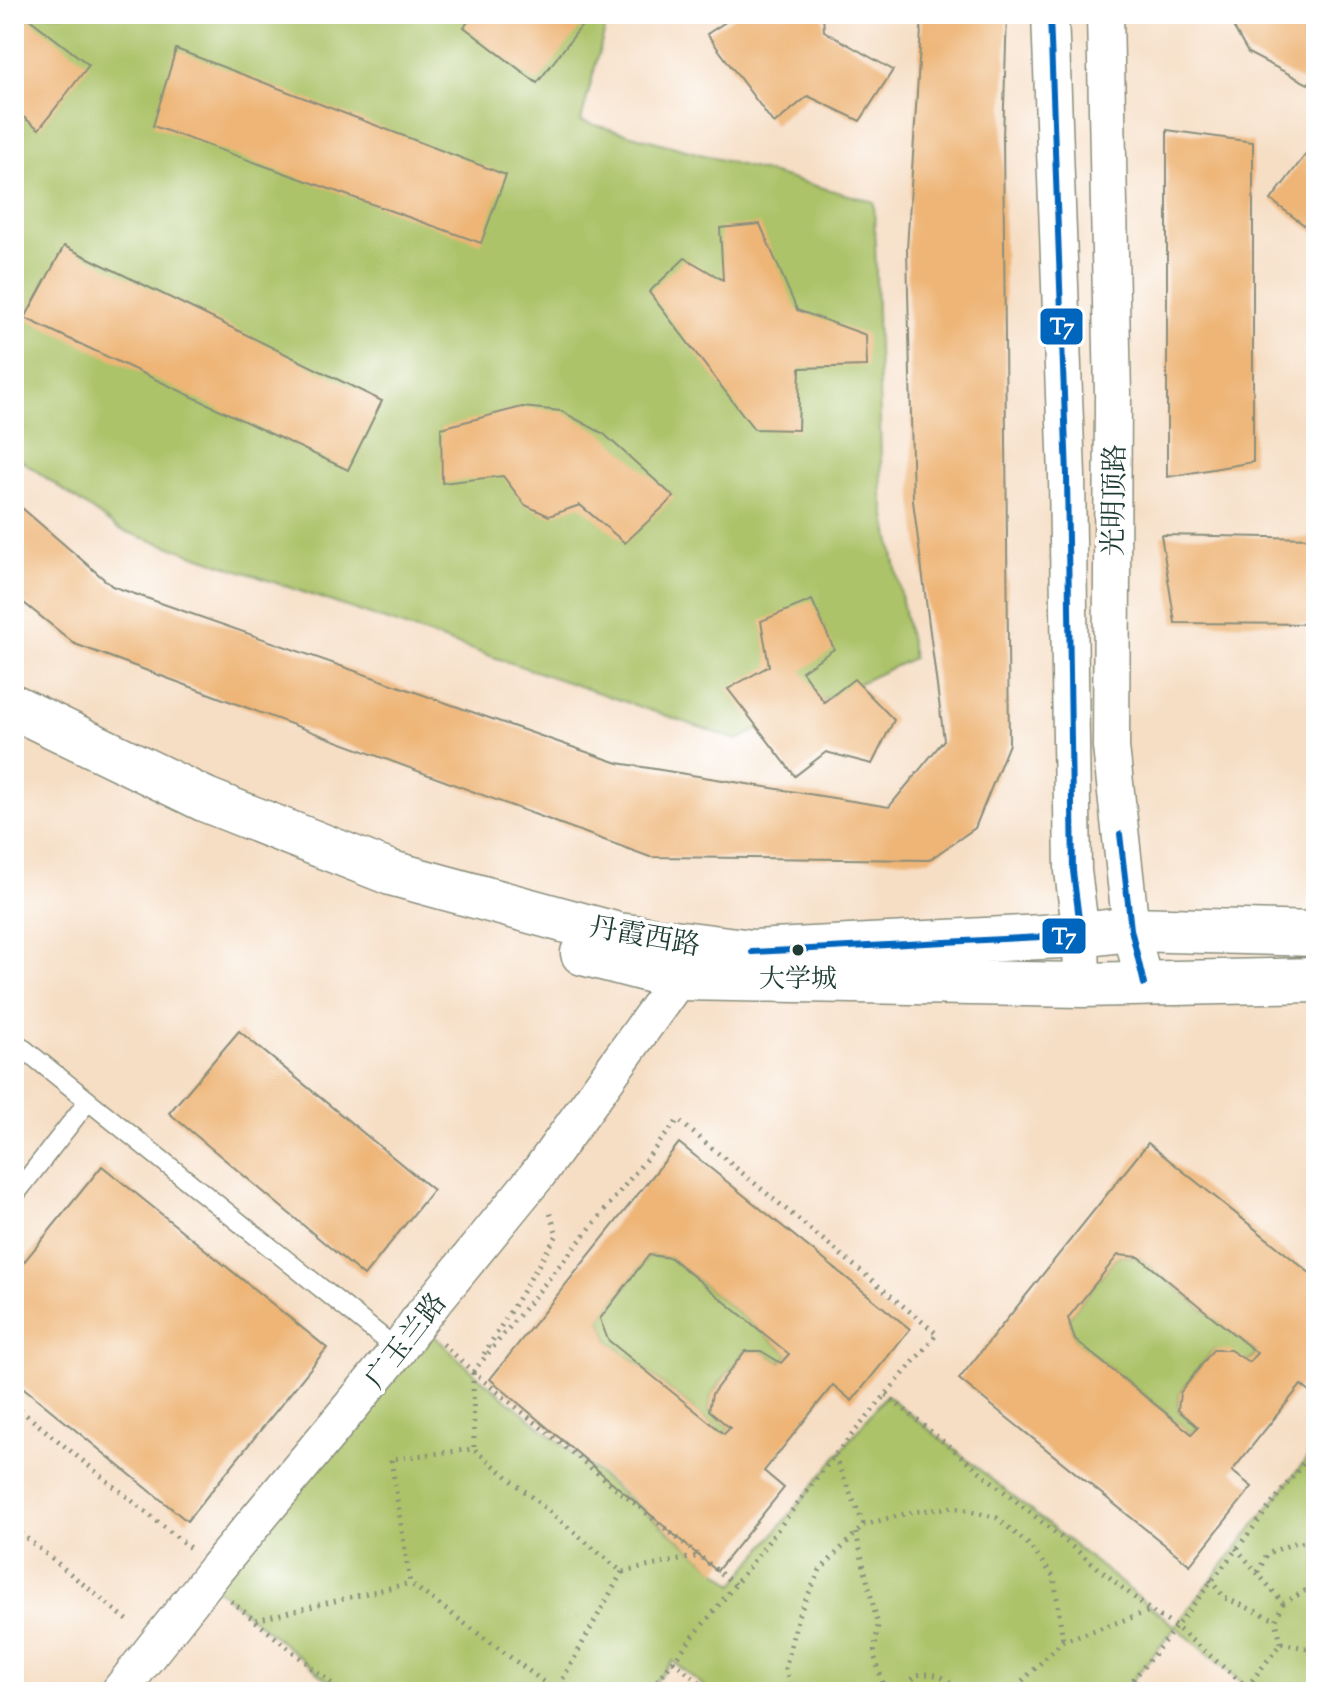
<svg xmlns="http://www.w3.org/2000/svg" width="1330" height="1706" viewBox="0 0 1330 1706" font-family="'Sorts Mill Goudy','Noto Serif SC',serif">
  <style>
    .green { fill: #acc369; stroke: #66804e; stroke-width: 2 }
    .building { fill: #eeb577; fill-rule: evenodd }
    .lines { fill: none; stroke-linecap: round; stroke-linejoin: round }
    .lane-casing { stroke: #8a8e7c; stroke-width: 21 }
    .street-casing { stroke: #8a8e7c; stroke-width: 39 }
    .secondary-casing { stroke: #8a8e7c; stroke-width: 47 }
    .path { stroke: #8a8e7c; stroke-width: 5; stroke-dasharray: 2 6; stroke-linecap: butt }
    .lane { stroke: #fff; stroke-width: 18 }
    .street { stroke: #fff; stroke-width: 36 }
    .secondary { stroke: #fff; stroke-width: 44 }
    .bus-1-casing { stroke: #fff; stroke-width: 12 }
    .bus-1 { stroke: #0065bd; stroke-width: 6 }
    .bus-dot { fill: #1f3d34; stroke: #fff; stroke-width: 3 }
    .labels { text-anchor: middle; stroke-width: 8; stroke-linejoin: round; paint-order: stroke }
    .bus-label { font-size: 26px; fill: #1f3d34; stroke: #fff }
    .street-label { font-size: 28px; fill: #1f3d34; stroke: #fff }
    .line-badge { stroke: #fff; stroke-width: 3 }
    .badge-label { font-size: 22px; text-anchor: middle; font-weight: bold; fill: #fff }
  </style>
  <rect width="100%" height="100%" fill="#fff"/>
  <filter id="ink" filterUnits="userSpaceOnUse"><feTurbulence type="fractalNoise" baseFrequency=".0125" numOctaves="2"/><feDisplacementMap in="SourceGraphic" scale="16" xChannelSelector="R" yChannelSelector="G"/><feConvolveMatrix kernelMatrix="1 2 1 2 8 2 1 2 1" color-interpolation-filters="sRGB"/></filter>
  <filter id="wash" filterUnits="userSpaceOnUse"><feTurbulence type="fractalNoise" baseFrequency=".006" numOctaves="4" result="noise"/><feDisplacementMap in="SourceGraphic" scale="32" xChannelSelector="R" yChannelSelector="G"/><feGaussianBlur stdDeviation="1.8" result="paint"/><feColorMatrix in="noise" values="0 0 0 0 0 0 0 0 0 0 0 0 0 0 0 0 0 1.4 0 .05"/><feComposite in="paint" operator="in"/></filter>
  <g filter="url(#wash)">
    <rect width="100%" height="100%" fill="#f6dec5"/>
    <g class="green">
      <polygon points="14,14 609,14 581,121 874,202 882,496 913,658 737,740 118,529 14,455"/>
      <polygon points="649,1255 671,1258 789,1354 781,1363 761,1351 745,1351 712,1394 709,1410 730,1428 724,1434 608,1340 600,1319"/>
      <polygon points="1118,1255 1139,1257 1257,1353 1249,1362 1213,1350 1180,1393 1178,1410 1198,1427 1192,1434 1075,1340 1068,1318"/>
      <polygon points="418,1321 473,1372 734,1584 886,1395 1175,1626 1316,1447 1316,1692 1253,1692 1176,1627 1123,1692 711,1692 673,1661 647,1692 342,1692 207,1581"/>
    </g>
    <g id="blocks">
      <g class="building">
        <polygon points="14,14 23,14 89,65 39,129 14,110"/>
        <polygon points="474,14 580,14 587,19 537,83 464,27"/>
        <polygon points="738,14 823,14 824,31 893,70 860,121 808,96 774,124 707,34"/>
        <polygon points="922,14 1007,14 1003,137 1009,744 975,828 929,860 650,857 75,644 14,595 14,501 112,586 618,763 889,807 944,740 913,501 907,249"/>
        <polygon points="1226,14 1316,14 1316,72 1308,84 1248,53"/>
        <polygon points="176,49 506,175 481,243 153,126"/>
        <polygon points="1167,130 1253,142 1253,462 1167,477"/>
        <polygon points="1316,141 1316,234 1271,200"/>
        <polygon points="760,224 797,310 866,335 867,366 800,368 798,430 754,429 649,292 685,258 723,280 720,228"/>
        <polygon points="64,246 382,401 348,470 25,318"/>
        <polygon points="522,407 561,411 604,434 674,497 625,543 580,505 549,516 525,505 503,476 442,483 441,428"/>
        <polygon points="1161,535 1316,538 1316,624 1175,623"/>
        <polygon points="812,600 834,649 802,671 824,702 854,679 894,720 872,764 826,752 795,776 728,689 769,666 761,621"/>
        <polygon points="239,1031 433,1190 364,1276 169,1113"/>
        <path d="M679 1143 910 1329 852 1401 833 1385 764 1471 784 1488 717 1571 490 1379ZM649 1255 671 1258 789 1354 781 1363 761 1351H745L712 1394 709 1410 730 1428 724 1434 608 1340 600 1319Z"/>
        <path d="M1148 1143 1316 1278V1397L1301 1385 1232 1471 1252 1487 1190 1565 959 1379ZM1118 1255 1139 1257 1257 1353 1249 1362 1230 1350H1213L1180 1393 1178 1410 1198 1427 1192 1434 1075 1340 1068 1318Z"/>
        <polygon points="102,1166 327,1348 187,1521 14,1380 14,1274"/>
      </g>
    </g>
  </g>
  <g filter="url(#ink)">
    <use href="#blocks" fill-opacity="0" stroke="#8a8e7c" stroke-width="2"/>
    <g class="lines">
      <defs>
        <g id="lane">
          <polyline points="14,1041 398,1350"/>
          <polyline points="14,1196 88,1101"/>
        </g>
        <g id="street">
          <polyline points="1050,14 1067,476 1073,871 1081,935 1082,985"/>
          <polyline points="1105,14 1113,396 1111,747 1131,929 1144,984"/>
          <polyline points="119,1692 216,1569 398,1350 418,1321 538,1174 679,978"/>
        </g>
        <g id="secondary">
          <polyline points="14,707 206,800 391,873 618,935 752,952 1081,935 1131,929 1316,934"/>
          <polyline points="583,953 679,978 1082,985 1316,980"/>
        </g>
      </defs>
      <use href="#lane" class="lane-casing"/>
      <use href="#street" class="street-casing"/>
      <use href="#secondary" class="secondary-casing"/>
      <g class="path">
        <polyline points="443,1344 473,1372 735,1585"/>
        <polyline points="484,1354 557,1235 550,1213"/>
        <polyline points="473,1372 678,1120 937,1334 834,1456 735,1585 648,1692"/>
        <polyline points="473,1373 474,1449"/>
        <polyline points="886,1395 1151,1611 1176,1627 1316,1447"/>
        <polyline points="14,1405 190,1548"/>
        <polyline points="834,1456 864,1525"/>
        <polyline points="14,1528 131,1623"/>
        <polyline points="856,1533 878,1626 874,1655 886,1692"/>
        <polyline points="1236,1548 1283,1603 1305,1591 1316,1594"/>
        <polyline points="622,1572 556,1691 410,1583 391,1459 474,1449 622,1572 699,1556"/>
        <polyline points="1258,1572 1267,1554 1294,1543 1316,1542"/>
        <polyline points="1210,1580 1225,1598 1276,1620"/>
        <polyline points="231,1601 342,1692"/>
        <polyline points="256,1620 410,1583"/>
        <polyline points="1281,1643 1276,1620 1283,1603"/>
        <polyline points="673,1661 711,1692"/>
        <polyline points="1247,1687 1281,1643 1306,1648 1316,1639"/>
        <polyline points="793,1692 785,1669 798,1616 820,1570 864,1525 912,1512 954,1507 997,1518 1028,1544 1054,1577 1063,1641"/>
        <path d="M902 1692 916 1675C934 1672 948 1676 957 1692"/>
        <polyline points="1011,1692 1063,1641 1150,1611"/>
        <polyline points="1123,1692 1176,1627 1253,1692"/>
      </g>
      <use href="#lane" class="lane"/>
      <use href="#street" class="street"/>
      <use href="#secondary" class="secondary"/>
      <defs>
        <g id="bus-1">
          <polyline points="1120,834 1131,929 1144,984"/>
          <polyline points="752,952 1081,935 1073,871 1067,476 1050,14"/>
        </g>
      </defs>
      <use href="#bus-1" class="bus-1-casing"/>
      <use href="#bus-1" class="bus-1"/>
    </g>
  </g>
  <circle class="bus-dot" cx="798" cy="950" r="7"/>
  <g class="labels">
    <g class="bus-label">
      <text x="798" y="987">大学城</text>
    </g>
    <g class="street-label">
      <text transform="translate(1113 500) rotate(-89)" y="10">光明顶路</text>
      <text transform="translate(645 935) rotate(10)" y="10">丹霞西路</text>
      <text transform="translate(405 1340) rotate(-52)" y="10">广玉兰路</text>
    </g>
  </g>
  <g class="line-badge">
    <rect x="1039" y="307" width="45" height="39" rx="8" fill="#0065bd"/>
    <rect x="1041" y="917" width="46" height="38" rx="8" fill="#0065bd"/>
  </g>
  <g class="badge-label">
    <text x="1062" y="334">T7</text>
    <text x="1064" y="944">T7</text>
  </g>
  <rect width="1330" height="1706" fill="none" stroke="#fff" stroke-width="48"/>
</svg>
